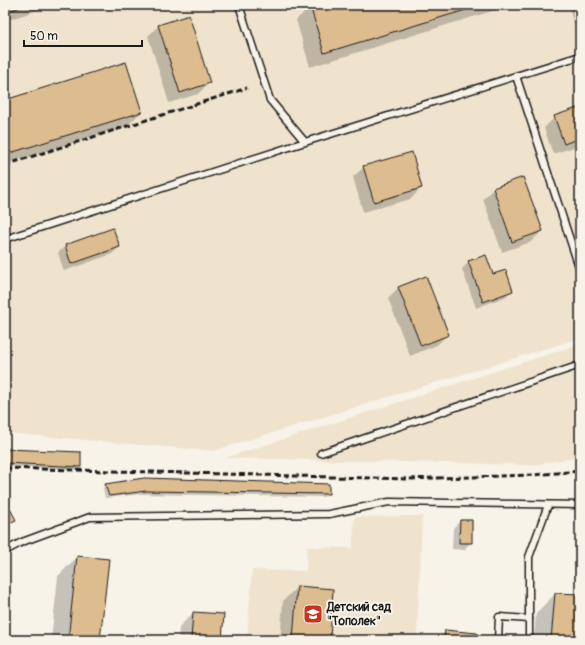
<svg xmlns="http://www.w3.org/2000/svg" width="585" height="645" viewBox="0 0 585 645" font-family="Pangolin,sans-serif">
  <style>
    .built { fill: #efe3cd }
    .shadow { fill: #0003 }
    .building { fill: #ddbd8f; stroke: #1c1c1c }
    .lines { fill: none; stroke-linecap: round; stroke-linejoin: round }
    .lane-casing { stroke: #1c1c1c; stroke-width: 9 }
    .lane { stroke: #f7f3e8; stroke-width: 6 }
    .rail { stroke: #1c1c1c; stroke-width: 3; stroke-dasharray: 6 3; stroke-linecap: butt }
    .labels { text-anchor: middle; stroke-width: 4; stroke-linejoin: round; paint-order: stroke }
    .poi-label { font-size: 12px; font-weight: bold; fill: #1c1c1c; stroke: #f7f3e8; text-anchor: start }
  </style>
  <rect width="100%" height="100%" fill="#f7f3e8"/>
  <filter id="ink" filterUnits="userSpaceOnUse"><feTurbulence type="fractalNoise" baseFrequency=".025" numOctaves="2"/><feDisplacementMap in="SourceGraphic" scale="8" xChannelSelector="R" yChannelSelector="G"/><feConvolveMatrix kernelMatrix="1 2 1 2 8 2 1 2 1" color-interpolation-filters="sRGB"/></filter>
  <g filter="url(#ink)">
    <g class="built">
      <polygon points="5,5 580,5 580,338 213,451 5,433"/>
      <polygon points="580,344 580,457 532,465 225,458"/>
      <polygon points="422,516 417,640 247,640 252,570 306,571 307,547 353,548 354,517"/>
    </g>
    <g class="shadow">
      <polygon points="5,5 53,5 5,21"/>
      <polygon points="312,5 512,5 310,67 296,20"/>
      <polygon points="576,5 580,5 580,43 570,11"/>
      <polygon points="159,25 209,83 198,94 169,103 148,36"/>
      <polygon points="5,101 141,112 127,126 5,164"/>
      <polygon points="580,108 580,145 553,154 544,128 555,117"/>
      <polygon points="364,167 421,188 411,199 363,212 353,177"/>
      <polygon points="493,189 542,231 531,242 502,252 483,199"/>
      <polygon points="113,230 119,247 112,254 64,271 58,253 65,246"/>
      <polygon points="580,238 580,268 573,245"/>
      <polygon points="469,262 493,276 512,290 505,297 476,308 462,269"/>
      <polygon points="399,287 448,334 437,345 410,356 388,298"/>
      <polygon points="5,450 80,466 76,470 5,466"/>
      <polygon points="106,485 328,493 324,497 142,494 105,498 103,488"/>
      <polygon points="5,507 14,520 5,528"/>
      <polygon points="460,521 471,542 464,550 452,549 453,528"/>
      <polygon points="77,557 99,640 51,640 58,576"/>
      <polygon points="297,587 332,590 329,640 280,640 283,601"/>
      <polygon points="555,594 580,595 580,640 534,640 536,613"/>
      <polygon points="193,613 221,640 178,640 179,627"/>
      <polygon points="445,632 476,640 437,640"/>
    </g>
    <g class="building">
      <polygon points="5,5 17,5 18,8 5,12"/>
      <polygon points="310,5 482,5 324,53"/>
      <polygon points="189,15 210,83 180,93 158,25"/>
      <polygon points="126,62 142,112 10,153 5,135 5,100"/>
      <polygon points="580,107 580,138 564,144 554,116"/>
      <polygon points="412,152 422,188 374,202 363,166"/>
      <polygon points="523,177 543,231 512,242 493,188"/>
      <polygon points="113,228 120,247 71,264 65,245"/>
      <polygon points="486,255 493,274 506,270 513,291 483,302 468,261"/>
      <polygon points="426,276 449,335 421,346 398,287"/>
      <polygon points="5,449 81,452 81,467 5,463"/>
      <polygon points="144,478 329,484 329,494 146,491 109,496 105,484"/>
      <polygon points="8,505 16,520 5,525 5,506"/>
      <polygon points="460,520 472,520 472,543 459,543"/>
      <polygon points="77,556 109,559 100,640 68,640"/>
      <polygon points="297,586 333,589 330,640 293,640"/>
      <polygon points="555,593 580,594 580,640 551,640"/>
      <polygon points="193,612 224,614 222,640 191,640"/>
      <polygon points="445,630 477,633 477,640 444,640"/>
    </g>
    <g class="lines">
      <defs>
        <g id="lane">
          <polyline points="239,5 270,100 305,142"/>
          <polyline points="516,76 580,270"/>
          <polyline points="5,239 305,142 580,56"/>
          <polyline points="321,453 580,365"/>
          <polyline points="5,551 22,542 90,517 329,514 389,502 580,505"/>
          <polyline points="498,640 499,617 529,619"/>
          <polyline points="529,640 529,557 548,505"/>
        </g>
      </defs>
      <use href="#lane" class="lane-casing"/>
      <use href="#lane" class="lane"/>
      <g class="rail">
        <polyline points="5,165 247,88"/>
        <polyline points="5,468 406,479 533,475 580,471"/>
      </g>
    </g>
  </g>
  <defs>
    <symbol id="school-square" viewBox="-11 -11 22 22"><rect x="-9" y="-9" width="18" height="18" rx="4" fill="#c8321e" stroke="#f7f3e8"/><path d="M0-5L7-2L0 1L-7-2ZM-4 1L0 2.5L4 1V4Q0 6-4 4Z" fill="#fff"/></symbol>
  </defs>
  <g fill-rule="evenodd">
    <use href="#school-square" x="302" y="603" width="22" height="22"/>
  </g>
  <g class="labels">
    <g class="poi-label">
      <text x="327" y="611">Детский сад<tspan x="327" dy="14">"Тополек"</tspan></text>
    </g>
  </g>
  <rect width="585" height="645" fill="none" stroke="#f7f3e8" stroke-width="20"/>
  <rect x="10" y="10" width="565" height="625" fill="none" stroke="#1c1c1c" stroke-width="1.5" filter="url(#ink)"/>
  <path d="M24 40v6h118v-6" fill="none" stroke="#1c1c1c" stroke-width="2"/>
  <text x="30" y="40" font-size="12" fill="#1c1c1c" stroke="#f7f3e8" stroke-width="3" paint-order="stroke">50 m</text>
</svg>
